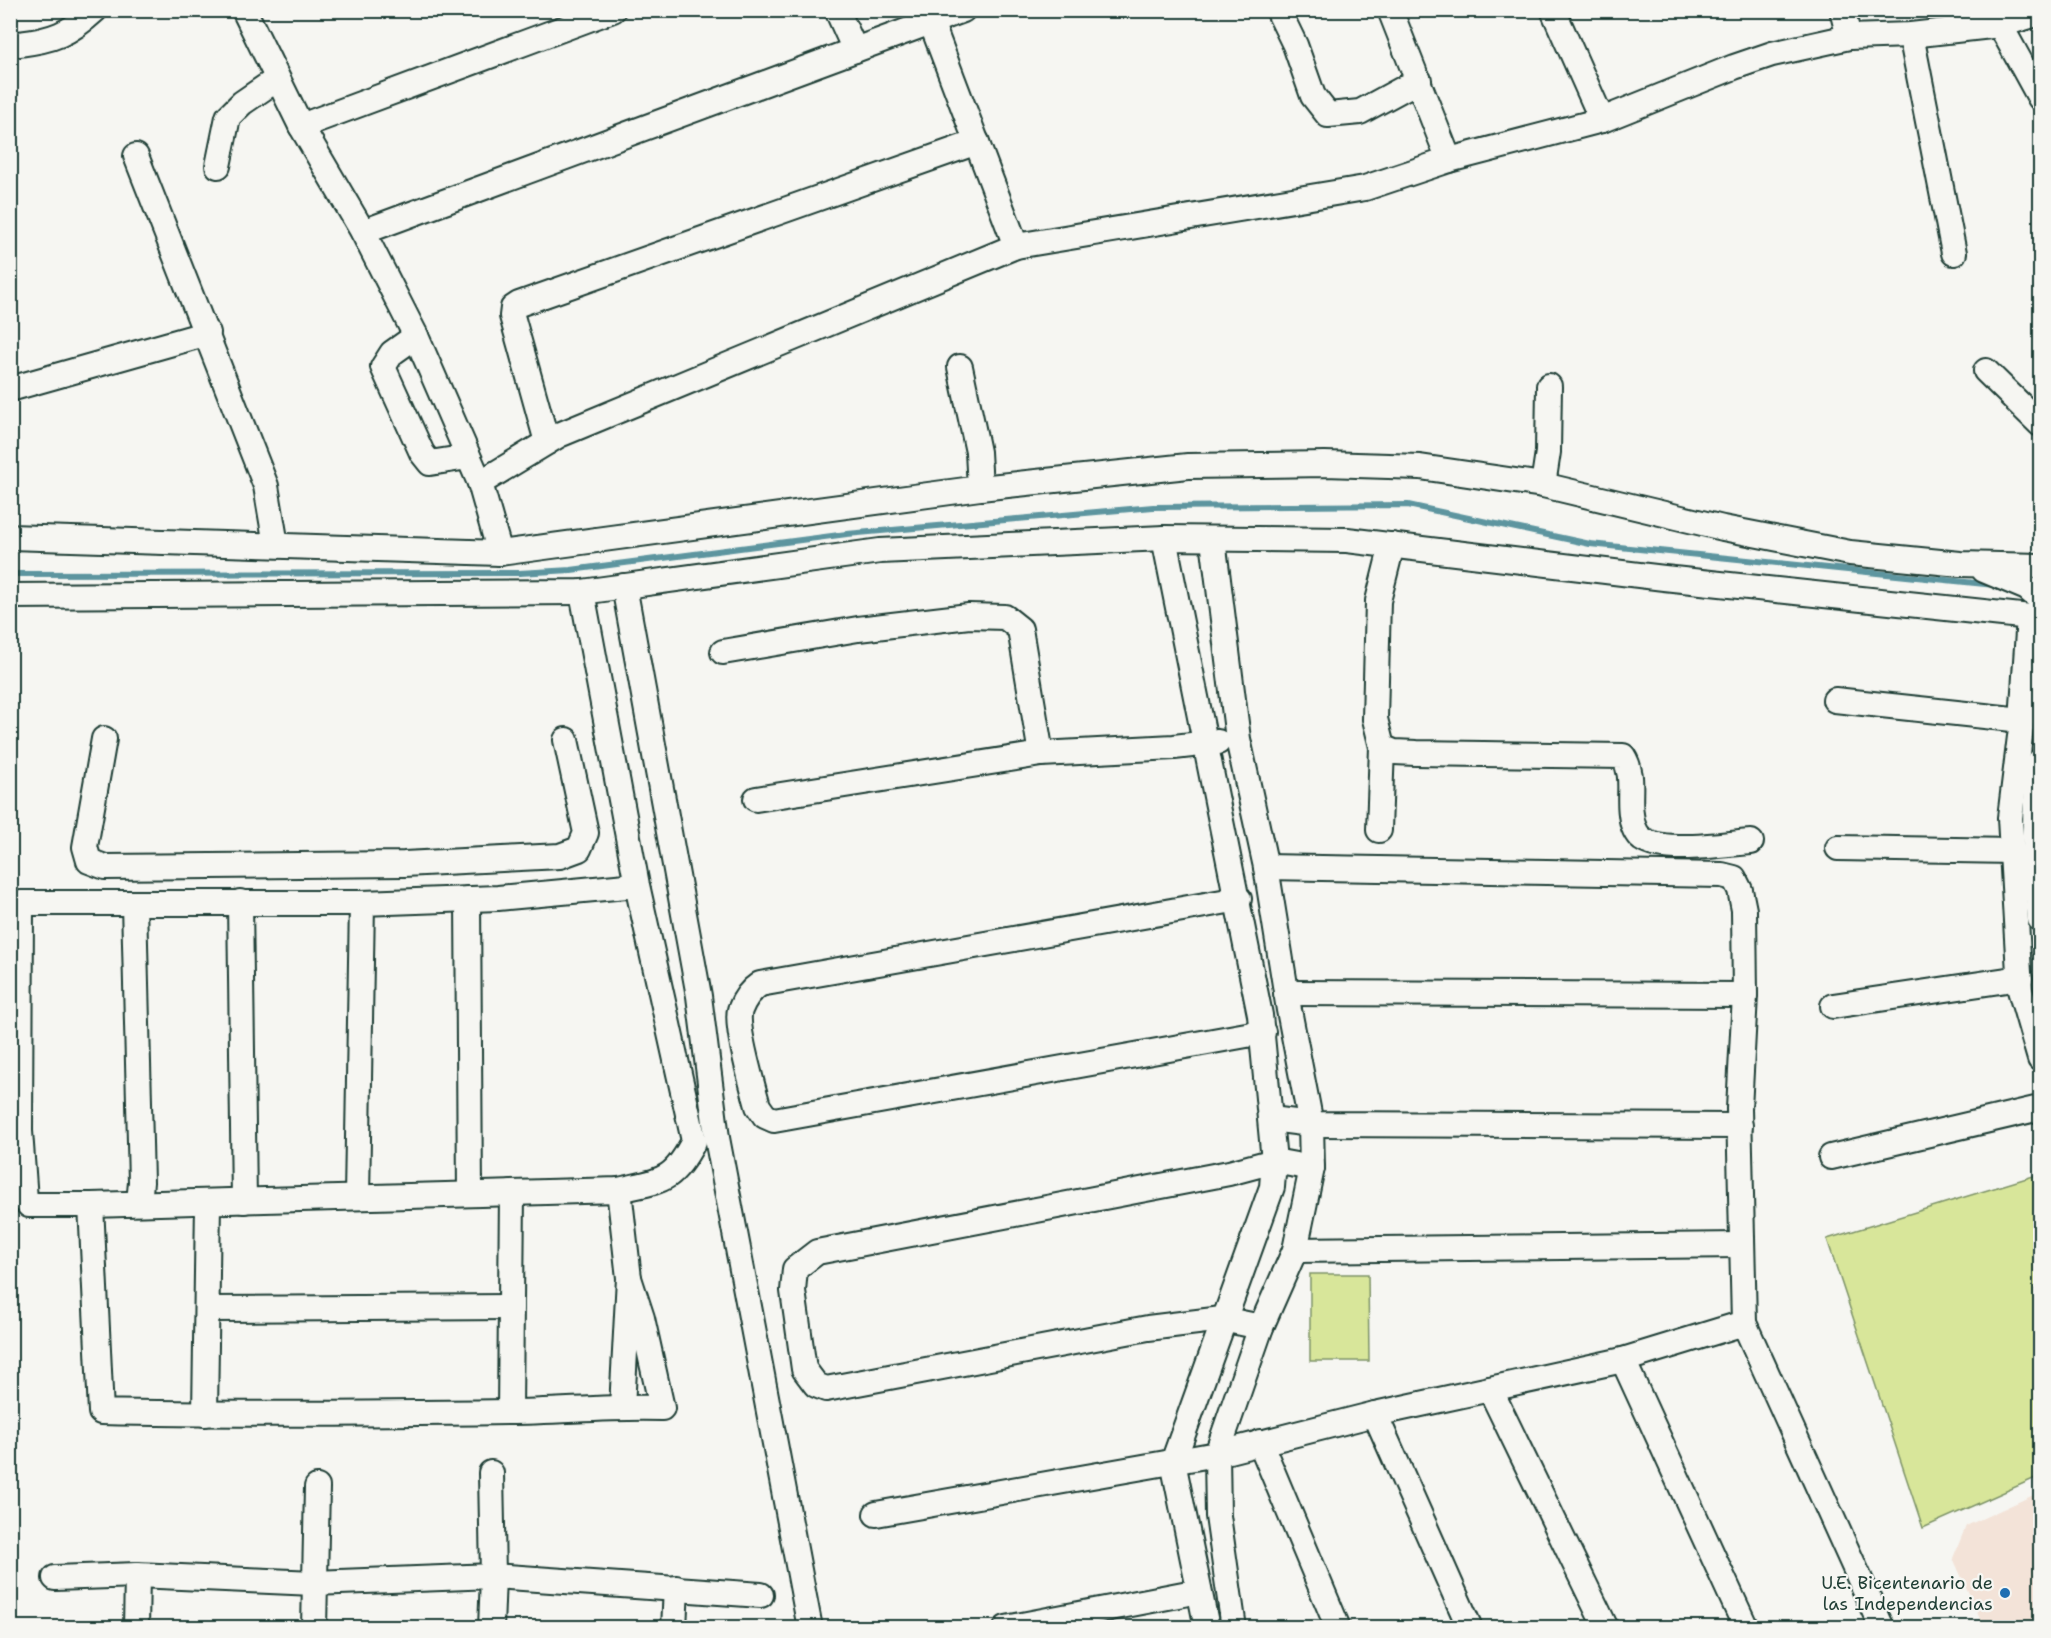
<svg xmlns="http://www.w3.org/2000/svg" width="2051" height="1638" viewBox="0 0 2051 1638" font-family="'Shantell Sans',sans-serif">
  <style>
    .built { fill: #f3e3d8 }
    .green { fill: #d8e69a; stroke: #7c9267; stroke-width: 1.5 }
    .lines { fill: none; stroke-linecap: round; stroke-linejoin: round }
    .stream { stroke: #5d959f; stroke-width: 6 }
    .minor-casing { stroke: #1f3d34; stroke-width: 28 }
    .minor { stroke: #f6f6f2; stroke-width: 24 }
    .poi-dot { fill: #1f6fb2; stroke: #f6f6f2; stroke-width: 2 }
    .labels { text-anchor: middle; stroke-width: 4.5; stroke-linejoin: round; paint-order: stroke }
    .poi-label { font-size: 18px; fill: #1f3d34; stroke: #f6f6f2; text-anchor: end }
  </style>
  <rect width="100%" height="100%" fill="#f6f6f2"/>
  <filter id="ink" filterUnits="userSpaceOnUse"><feTurbulence type="fractalNoise" baseFrequency=".0167" numOctaves="2"/><feDisplacementMap in="SourceGraphic" scale="12" xChannelSelector="R" yChannelSelector="G"/><feConvolveMatrix kernelMatrix="1 2 1 2 8 2 1 2 1" color-interpolation-filters="sRGB"/></filter>
  <g filter="url(#ink)">
    <polygon class="built" points="2040,1492 2040,1627 1984,1627 1953,1558 1966,1526"/>
    <g class="green">
      <polygon points="2040,1174 2040,1476 1923,1528 1827,1239"/>
      <polygon points="1310,1274 1368,1274 1369,1361 1310,1361"/>
    </g>
    <g class="lines">
      <polyline class="stream" points="10,574 519,573 571,570 847,534 1153,507 1408,505 1590,544 1995,585"/>
      <defs>
        <g id="minor">
          <polyline points="244,10 301,126 363,232 416,336 480,483 500,553"/>
          <polyline points="837,10 855,50"/>
          <polyline points="1278,10 1295,45 1313,96 1328,115 1360,112 1419,80"/>
          <polyline points="1390,10 1449,160"/>
          <polyline points="1553,10 1602,120"/>
          <polyline points="1842,10 1849,37"/>
          <polyline points="931,22 1016,246"/>
          <polyline points="2000,25 2040,98"/>
          <polyline points="1911,35 1954,253"/>
          <path d="M19 44C53 40 69 34 95 10"/>
          <polyline points="301,126 613,10"/>
          <polyline points="136,156 266,486 276,545"/>
          <polyline points="218,166 228,117 242,103 277,79"/>
          <polyline points="363,232 963,10"/>
          <polyline points="416,336 392,353 383,367 422,453 430,463 468,457"/>
          <polyline points="960,367 978,452 980,488"/>
          <polyline points="1986,371 2040,424"/>
          <polyline points="10,389 208,333"/>
          <polyline points="547,442 512,316 513,308 519,304 977,142"/>
          <polyline points="480,483 559,435 1016,246 1365,188 1449,160 1602,120 1734,67 1772,54 1849,37 1911,35 2000,25 2040,13"/>
          <polyline points="1543,485 1548,452 1549,386"/>
          <polyline points="10,537 500,553 980,488 1188,466 1325,464 1420,467 1543,485 1723,528 1850,553 1960,564 2040,566"/>
          <polyline points="1164,538 1260,1015 1274,1161 1272,1187 1173,1462 1207,1628"/>
          <polyline points="1213,540 1238,739 1266,867 1289,1010 1311,1124 1312,1168 1295,1250 1261,1327 1217,1454 1218,1516 1234,1628"/>
          <path d="M1392 545 1378 601 1375 719 1382 747 1394 752 1416 753 1623 756C1635 775 1628 793 1631 814 1632 823 1634 833 1642 839 1664 854 1724 844 1751 842"/>
          <polyline points="1984,570 2027,588 2040,599"/>
          <polyline points="624,586 699,996 717,1138 810,1628"/>
          <path d="M582 592 637 885 694 1141C672 1183 662 1180 619 1190L91 1205H29L25 1200 20 1131 21 903H362L498 898 637 885"/>
          <polyline points="10,596 582,592 880,551 1164,538 1347,540 1664,578 2040,618"/>
          <polyline points="2029,617 2022,720 2010,818 2020,990 2040,1059"/>
          <polyline points="723,652 858,629 969,616 1005,617 1020,629 1041,754"/>
          <polyline points="1835,700 2022,720"/>
          <polyline points="104,739 85,847 89,861 105,867 404,864 560,856 579,849 586,833 566,740"/>
          <path d="M2040 761C2032 814 2034 865 2040 919"/>
          <polyline points="756,799 1041,754 1174,747 1218,742"/>
          <polyline points="1379,830 1382,747"/>
          <polyline points="1838,848 2013,851"/>
          <polyline points="1266,867 1722,875 1734,878 1740,890 1744,910 1745,995 1739,1109 1744,1323 1882,1628"/>
          <polyline points="468,899 470,1194"/>
          <path d="M1239 899 760 984C751 990 744 999 740 1010 735 1025 753 1088 758 1106L765 1116 774 1120 1263 1032"/>
          <polyline points="240,902 244,1201"/>
          <polyline points="134,904 141,1182 139,1203"/>
          <polyline points="1286,993 1745,995"/>
          <polyline points="1833,1006 2020,978"/>
          <polyline points="1271,1119 1311,1124 1740,1126"/>
          <polyline points="1831,1157 2040,1108"/>
          <polyline points="619,1190 629,1278 622,1407"/>
          <polyline points="357,1197 362,903"/>
          <path d="M91 1205 101 1412C236 1415 372 1414 507 1412 559 1412 610 1406 662 1408L642 1318 629 1278"/>
          <polyline points="1295,1250 1741,1245"/>
          <polyline points="207,1309 511,1307"/>
          <polyline points="1261,1327 1222,1319 1148,1328 826,1389 816,1385 804,1369 793,1291 795,1269 817,1252 1229,1173 1274,1161 1312,1168"/>
          <polyline points="1623,1360 1746,1628"/>
          <polyline points="1490,1389 1606,1628"/>
          <polyline points="510,1412 512,1193"/>
          <polyline points="205,1414 208,1202"/>
          <polyline points="1375,1414 1470,1628"/>
          <polyline points="1260,1442 1338,1628"/>
          <polyline points="491,1473 493,1576 491,1628"/>
          <polyline points="876,1514 1217,1454 1375,1414 1623,1360 1744,1323"/>
          <polyline points="55,1578 137,1575 314,1583 493,1576 761,1595"/>
          <polyline points="136,1628 137,1575"/>
          <polyline points="314,1628 317,1487"/>
          <polyline points="674,1628 676,1588"/>
          <polyline points="1006,1628 1199,1591"/>
        </g>
      </defs>
      <use href="#minor" class="minor-casing"/>
      <use href="#minor" class="minor"/>
    </g>
  </g>
  <circle class="poi-dot" cx="2005" cy="1593" r="6"/>
  <g class="labels">
    <g class="poi-label">
      <text x="1993" y="1589">U.E. Bicentenario de<tspan x="1993" dy="21">las Independencias</tspan></text>
    </g>
  </g>
  <rect width="2051" height="1638" fill="none" stroke="#f6f6f2" stroke-width="36"/>
  <rect x="18" y="18" width="2015" height="1602" fill="none" stroke="#1f3d34" stroke-width="2" filter="url(#ink)"/>
</svg>
